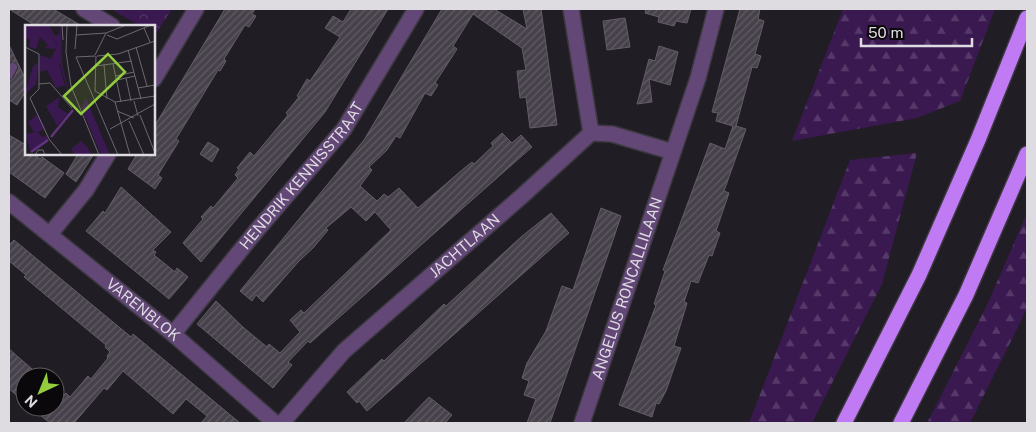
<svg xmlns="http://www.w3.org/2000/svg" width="1036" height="432" viewBox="0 0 1036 432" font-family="'Public Sans',sans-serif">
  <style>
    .forest { fill: url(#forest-firs) }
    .park { fill: url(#park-crowns) }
    .building { fill: url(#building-hatch); stroke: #635d67 }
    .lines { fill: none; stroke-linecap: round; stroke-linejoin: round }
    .lane-casing { stroke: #3b383f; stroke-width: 10 }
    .street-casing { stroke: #3b383f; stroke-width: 18 }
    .highway-casing { stroke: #3b383f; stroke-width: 18 }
    .lane { stroke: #624777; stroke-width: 8 }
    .street { stroke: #624777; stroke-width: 15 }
    .highway { stroke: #c07af4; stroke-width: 15 }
    .labels { text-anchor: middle; stroke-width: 4.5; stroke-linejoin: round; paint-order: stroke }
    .street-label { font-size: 15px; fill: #dedbe1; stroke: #0a080b }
    .inset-river { fill: none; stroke: #5f347d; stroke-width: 2.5 }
    .inset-road { fill: none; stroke: #6d6970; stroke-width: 1 }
    .view { fill: #93cd3e; fill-opacity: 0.15; stroke: #93cd3e; stroke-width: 2.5 }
    .inset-edge { fill: none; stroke: #dedbe1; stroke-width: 2.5 }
  </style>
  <defs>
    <pattern id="forest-firs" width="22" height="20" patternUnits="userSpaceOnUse" patternTransform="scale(1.25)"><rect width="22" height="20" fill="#3a1850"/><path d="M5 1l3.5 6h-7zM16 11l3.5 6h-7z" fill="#563969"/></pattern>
    <pattern id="park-crowns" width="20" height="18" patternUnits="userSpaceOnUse" patternTransform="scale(1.25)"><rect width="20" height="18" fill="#3a1850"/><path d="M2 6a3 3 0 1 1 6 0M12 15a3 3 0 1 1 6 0" fill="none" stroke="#563969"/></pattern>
    <pattern id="building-hatch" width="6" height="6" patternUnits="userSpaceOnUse" patternTransform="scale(1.25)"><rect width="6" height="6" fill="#46414a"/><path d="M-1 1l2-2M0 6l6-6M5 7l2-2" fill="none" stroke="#605c64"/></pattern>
  </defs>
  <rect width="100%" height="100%" fill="#211d25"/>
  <g class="forest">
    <polygon points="843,9 995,9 960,101 917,118 792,141"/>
    <polygon points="917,153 882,284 812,423 749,423 850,160"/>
    <polygon points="1027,213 1027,307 1021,321 970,423 927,423 987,305"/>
  </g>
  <polygon class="park" points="111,9 172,9 155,35 154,26 140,26"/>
  <g class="building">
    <polygon points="9,9 53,9 82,26 36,26"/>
    <polygon points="225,9 255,9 252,14 256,16 249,27 245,25 224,59 226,61 220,71 218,70 176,139 179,141 158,175 162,178 155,189 128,169 137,154 154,154 154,127"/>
    <polygon points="351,9 388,9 325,112 201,262 183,243 203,219 201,217 211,206 213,208 238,178 235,175 239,169 237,168 250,152 254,156 288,115 286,113 299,97 297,96 307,79 310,81 340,37 325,28 333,16 343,22"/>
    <polygon points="442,9 494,9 527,29 523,9 541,9 557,125 530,128 526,97 520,98 517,71 526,70 522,48 473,14 453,46 457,49 435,83 438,85 431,96 425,93 400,138 396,136 387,150 369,167 372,170 360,186 377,201 384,194 388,197 399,188 418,208 462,170 472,162 474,164 493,146 491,143 502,133 512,143 521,135 532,147 310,343 308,341 288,362 292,365 273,388 197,324 216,301 244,328 267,347 269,344 280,353 300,332 290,320 301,310 304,313 391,230 375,212 366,221 351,207 326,228 328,230 313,248 299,261 263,302 256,295 252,301 240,291 364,140"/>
    <polygon points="646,9 691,9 687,23 676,21 674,26 658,22 659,17 645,13"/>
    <polygon points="740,9 760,9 758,19 764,21 755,54 761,56 757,68 752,67 736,126 746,129 724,191 729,193 716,231 720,233 712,256 709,255 698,283 691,281 684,302 687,303 674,346 681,348 666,391 659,404 656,403 652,417 619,405 656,305 654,304 665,271 663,270 710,143 725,149 733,126 716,121 718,113 712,112"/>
    <polygon points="625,18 630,47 607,50 603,21"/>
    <polygon points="9,45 26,80 26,91 17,105 9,100 9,81 14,78 19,67 15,62 9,64"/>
    <polygon points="659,46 678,52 670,85 649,79 652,102 637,104 649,59 655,61"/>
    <polygon points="9,135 26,145 26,154 34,154 40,159 42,157 64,173 45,198 9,172"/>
    <polygon points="208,142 219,149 212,162 200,154"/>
    <polygon points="78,154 94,154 76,182 66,174"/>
    <polygon points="121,187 171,232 153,250 156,252 154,255 175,272 177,268 188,277 169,299 86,231 103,211 105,213"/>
    <polygon points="601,208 621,216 613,240 550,423 527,423 536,399 524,395 529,381 522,378 527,363 546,331 562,286 573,290"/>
    <polygon points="551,213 569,233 367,411 359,401 357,403 347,392 382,359 384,361 444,304 446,306 521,237"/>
    <polygon points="14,240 131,337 133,334 240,423 201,423 207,416 186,399 173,414 123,371 107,390 104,388 74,423 50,423 30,407 55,407 55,390 63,396 66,393 70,397 88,376 91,379 108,358 107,356 110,352 105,347 106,345 24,277 26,275 9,261 9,245"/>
    <polygon points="9,349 32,369 25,377 25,402 9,389"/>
    <polygon points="429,397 452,415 445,423 404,423"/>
  </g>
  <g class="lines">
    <defs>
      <polyline id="lane" points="9,75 13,67"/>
      <g id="street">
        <polyline points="84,9 112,26"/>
        <polyline points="571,9 591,133"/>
        <polyline points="154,79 196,9"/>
        <path id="s1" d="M9 202 173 334 275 423"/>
        <polyline points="50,234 86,190 108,154"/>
        <path id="s2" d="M173 334 257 230 344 129 416 9"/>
        <path id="s3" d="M282 423 344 351 522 196 591 133 612 134 673 152"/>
        <path id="s4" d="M582 423 698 78 716 9"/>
      </g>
      <g id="highway">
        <polyline points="844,423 919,275 978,140 1027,18"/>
        <polyline points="901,423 966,295 1027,154"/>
      </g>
    </defs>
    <use href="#lane" class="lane-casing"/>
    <use href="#street" class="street-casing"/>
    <use href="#highway" class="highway-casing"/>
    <use href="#lane" class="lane"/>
    <use href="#street" class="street"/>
    <use href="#highway" class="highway"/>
  </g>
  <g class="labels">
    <g class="street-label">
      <text dy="5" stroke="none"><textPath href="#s2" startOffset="204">HENDRIK KENNISSTRAAT</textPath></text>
      <text dy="5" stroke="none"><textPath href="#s3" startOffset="255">JACHTLAAN</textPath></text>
      <text dy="5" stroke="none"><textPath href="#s4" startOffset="142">ANGELUS RONCALLILAAN</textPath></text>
      <text dy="5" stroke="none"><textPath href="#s1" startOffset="172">VARENBLOK</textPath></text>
    </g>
  </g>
  <g transform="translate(25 25)">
    <rect width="130" height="130" fill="#211d25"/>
    <path d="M20 0 33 22 20 23 23 20 15 12 11 24 4 22 5 15 0 13V1ZM35 72 33 82 43 89 32 101 21 81ZM13 89 20 103 10 109 3 97ZM56 116 63 123 66 130H50L46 124Z" fill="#3a1850"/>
    <path d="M20 0H24L30 11 34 10 36 0 37 39 48 84 35 39 26 33 31 24 17 23 33 21ZM14 37 11 59 0 69 8 41ZM61 73 85 130H76L56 82ZM13 107 17 112 22 111 24 116 6 127 0 109Z" fill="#3a1850"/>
    <path d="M15 30 33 36 40 60 31 63 22 45 15 47Z" fill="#3a1850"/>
    <path class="inset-river" d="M26 112 48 85M6 127 23 115"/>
    <path class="inset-road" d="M37 0 38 15M42 0 41 27 46 61 74 130M119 3 125 17M51 10 81 8M82 10 92 14 126 0M0 22 14 29V64L5 73M111 22 122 61M50 24 52 0M103 25 116 74M70 30 81 8 101 0M70 31 51 32 93 130M72 31 93 29 130 16M88 39 96 77M79 40 82 74M71 41 107 36M91 51 109 47M101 53 106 76M92 55 110 51M14 59 25 58 47 83M113 63 130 60M70 66 90 77 130 71M70 66 71 31M5 73 24 114 37 130M109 76 113 91M90 77 105 130M92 86 109 93M115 90 130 128M104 96 119 130M85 104 130 79M10 130 13 125H18L20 130"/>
    <path class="view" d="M83 29 100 47 56 89 39 71Z"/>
    <rect width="130" height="130" class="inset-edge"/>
  </g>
  <rect width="1036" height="432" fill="none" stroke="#dedbe1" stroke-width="20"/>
  <g transform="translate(40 392) rotate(224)"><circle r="24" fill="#0a080b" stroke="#5f5c61"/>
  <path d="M0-4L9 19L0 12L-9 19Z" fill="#93cd3e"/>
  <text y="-8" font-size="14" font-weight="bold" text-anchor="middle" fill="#dedbe1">N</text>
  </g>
  <path d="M861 38v8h111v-8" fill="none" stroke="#dedbe1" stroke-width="2.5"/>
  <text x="868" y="38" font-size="15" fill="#dedbe1" stroke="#0a080b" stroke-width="4" paint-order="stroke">50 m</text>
</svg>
